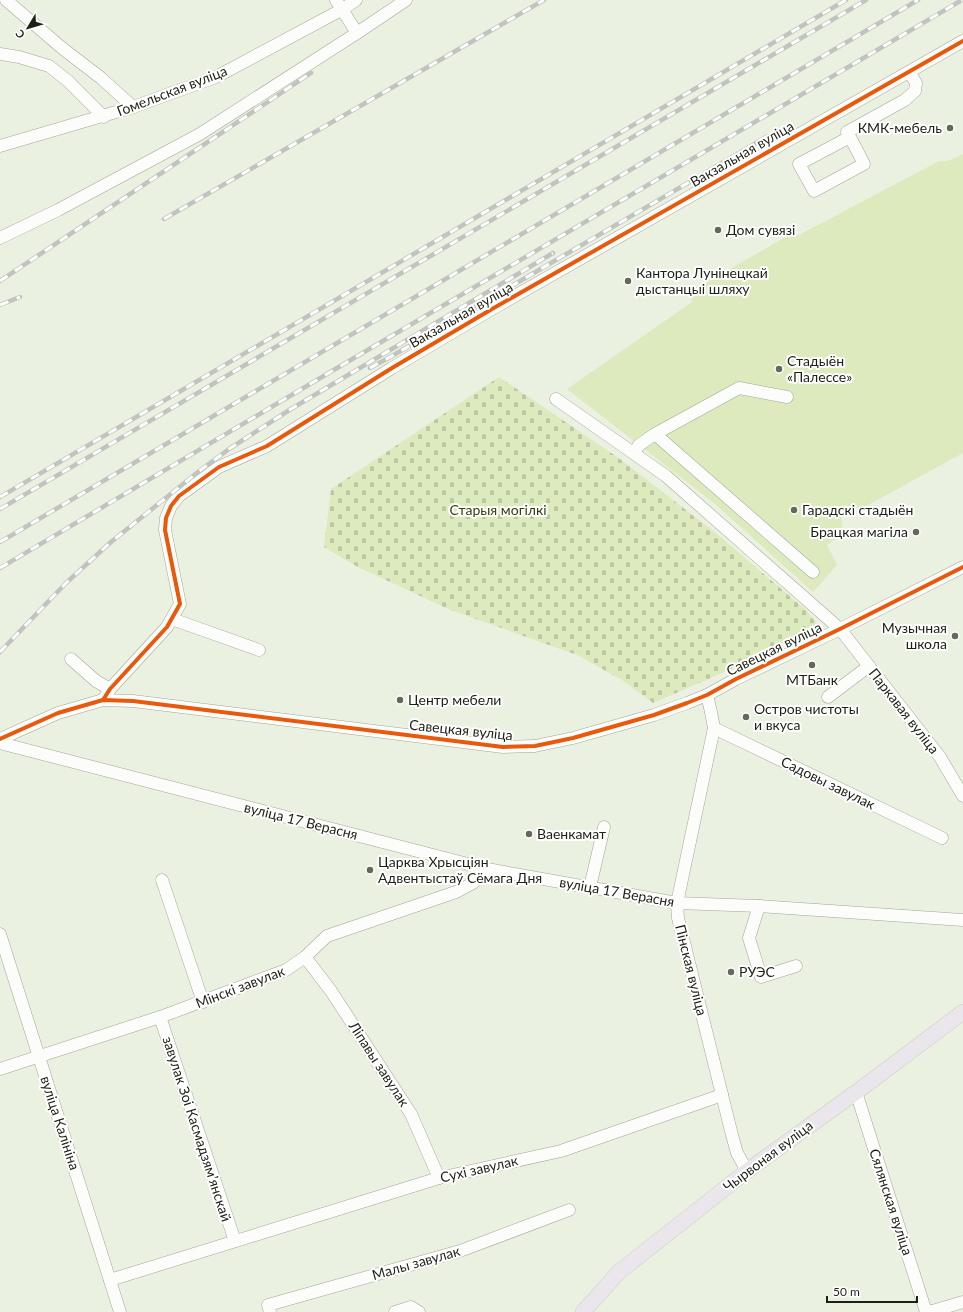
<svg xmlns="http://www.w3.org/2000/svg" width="963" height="1312" viewBox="0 0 963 1312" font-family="Lato,sans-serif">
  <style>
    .cemetery { fill: url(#cemetery-stones) }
    .park { fill: #dceabe }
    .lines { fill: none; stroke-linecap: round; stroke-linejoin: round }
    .minor-casing { stroke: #a1a699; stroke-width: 13 }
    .major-casing { stroke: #cbcec5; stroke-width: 16 }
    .minor { stroke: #fcfdfa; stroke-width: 12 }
    .major { stroke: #eae6eb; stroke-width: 15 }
    .rail-casing { stroke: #c1c3bf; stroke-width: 4.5 }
    .rail { stroke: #fff; stroke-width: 3; stroke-dasharray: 9; stroke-linecap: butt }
    .cycleway-casing { stroke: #fff; stroke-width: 6 }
    .cycleway { stroke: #e8590c; stroke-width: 4 }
    .poi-dot { fill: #65695c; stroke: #fff; stroke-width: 1.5 }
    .labels { text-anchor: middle; stroke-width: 4; stroke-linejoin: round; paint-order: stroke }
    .street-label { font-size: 14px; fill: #1d2015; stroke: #fff }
    .poi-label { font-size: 14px; fill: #1d2015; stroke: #fff; text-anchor: start }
    .park-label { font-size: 14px; fill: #313f0a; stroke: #fff }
  </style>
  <defs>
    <pattern id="cemetery-stones" width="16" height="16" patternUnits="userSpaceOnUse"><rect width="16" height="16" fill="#dceabe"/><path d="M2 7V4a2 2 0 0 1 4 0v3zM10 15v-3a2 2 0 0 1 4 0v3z" fill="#bcc8a2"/></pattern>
  </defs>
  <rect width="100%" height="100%" fill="#ebf1e0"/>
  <polygon class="cemetery" points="499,377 620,459 717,534 806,610 818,625 729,670 653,703 622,680 577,655 448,609 356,566 324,547 331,489"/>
  <path class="park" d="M963 154V453L859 510 855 504 840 512C844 529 843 535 827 545L837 565 813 592 715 504 567 389 692 302 689 291 709 281 789 235H799L939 161H948Z"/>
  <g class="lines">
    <defs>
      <g id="minor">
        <polyline points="6,0 62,48 101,78 133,107"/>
        <polyline points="336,0 357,33 406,0"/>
        <polyline points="0,54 19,57 49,66 68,81 104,117"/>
        <polyline points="850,137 799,164 814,191 864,164 850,137 847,132 905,100 915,91 916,83 909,72"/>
        <polyline points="0,146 133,107 216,77 343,9 356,0"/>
        <polyline points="0,238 58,210 200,134 357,33"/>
        <polyline points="556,399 666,476 840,629 940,757 963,796"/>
        <polyline points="655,434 739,388 787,397"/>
        <polyline points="634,453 639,445 655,434 813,572"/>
        <polyline points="172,619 259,650"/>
        <polyline points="71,659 96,681 110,689"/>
        <polyline points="707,695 711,712 714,728 677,903 678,918 732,1135 737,1153 747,1171"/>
        <polyline points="828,697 869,666"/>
        <polyline points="103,700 110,689 167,627 180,604 165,530 166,518 171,506 179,496 219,467 267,446 392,368 492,309 963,41"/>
        <polyline points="714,728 942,838"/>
        <polyline points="0,739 58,713 103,700 133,701 503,747 535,746 573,738 654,715 687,703 707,695 736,679 840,629 963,567"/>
        <polyline points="0,743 487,869 677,903 759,906 963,920"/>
        <polyline points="162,880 203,1002"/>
        <polyline points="590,887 604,827"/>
        <polyline points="759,906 749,938 761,977 796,966"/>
        <polyline points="0,934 120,1312"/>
        <polyline points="305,957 331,991 411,1114 439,1178"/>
        <polyline points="160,1017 235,1241"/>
        <polyline points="0,1069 160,1017 286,970 305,957 327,936 456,892 473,883 487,869"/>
        <polyline points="856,1092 926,1312"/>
        <polyline points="110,1280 439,1178 561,1151 722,1095"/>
        <polyline points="270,1312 268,1305 460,1251 569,1210"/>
        <polyline points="395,1312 411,1307 419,1312"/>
        <polyline points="929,1312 963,1302"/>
      </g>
      <polyline id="major" points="583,1312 619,1272 747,1171 866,1085 963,1012"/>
    </defs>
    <use href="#minor" class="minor-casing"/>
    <use href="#major" class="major-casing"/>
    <use href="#minor" class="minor"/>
    <use href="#major" class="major"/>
    <defs>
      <g id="rail">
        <polyline points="164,219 544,0"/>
        <polyline points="0,281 311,73"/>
        <polyline points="0,305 20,297"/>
        <polyline points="370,368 392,356 768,136"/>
        <polyline points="0,497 846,0"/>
        <polyline points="0,509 866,0"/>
        <polyline points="0,542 918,0"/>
        <polyline points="0,568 332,371 962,0"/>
        <polyline points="0,652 66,583 111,542 198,472 229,449 291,409 553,253"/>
      </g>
    </defs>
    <use href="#rail" class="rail-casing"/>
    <use href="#rail" class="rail"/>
    <defs>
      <g id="cycleway">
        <polyline points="103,700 110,689 167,627 180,604 165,530 166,518 171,506 179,496 219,467 267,446 392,368 492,309 963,41"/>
        <polyline points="0,739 58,713 103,700 133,701 503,747 535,746 573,738 654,715 687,703 707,695 736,679 840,629 963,567"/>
      </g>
    </defs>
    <use href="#cycleway" class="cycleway-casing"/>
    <use href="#cycleway" class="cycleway"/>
  </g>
  <g class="poi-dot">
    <circle cx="950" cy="128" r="4"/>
    <circle cx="718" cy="230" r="4"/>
    <circle cx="628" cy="281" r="4"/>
    <circle cx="779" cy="369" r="4"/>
    <circle cx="794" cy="510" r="4"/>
    <circle cx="916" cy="532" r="4"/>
    <circle cx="955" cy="636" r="4"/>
    <circle cx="812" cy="665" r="4"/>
    <circle cx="400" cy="700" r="4"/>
    <circle cx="746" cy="717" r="4"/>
    <circle cx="529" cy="834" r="4"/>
    <circle cx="370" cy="870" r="4"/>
    <circle cx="731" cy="972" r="4"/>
  </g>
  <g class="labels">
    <g class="street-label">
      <text transform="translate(172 91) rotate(-21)" y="5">Гомельская вуліца</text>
      <text transform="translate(742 154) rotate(-30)" y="5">Вакзальная вуліца</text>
      <text transform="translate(461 315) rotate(-30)" y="5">Вакзальная вуліца</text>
      <text transform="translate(774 649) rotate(-26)" y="5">Савецкая вуліца</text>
      <text transform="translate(904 711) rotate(52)" y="5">Паркавая вуліца</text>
      <text transform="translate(461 730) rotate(6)" y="5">Савецкая вуліца</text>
      <text transform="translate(828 783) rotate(26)" y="5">Садовы завулак</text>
      <text transform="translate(301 821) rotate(14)" y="5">вуліца 17 Верасня</text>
      <text transform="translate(617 892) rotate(10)" y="5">вуліца 17 Верасня</text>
      <text transform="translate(691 970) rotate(76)" y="5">Пінская вуліца</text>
      <text transform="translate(240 987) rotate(-21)" y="5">Мінскі завулак</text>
      <text transform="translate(379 1064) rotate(57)" y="5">Ліпавы завулак</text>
      <text transform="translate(60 1123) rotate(72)" y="5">вуліца Калініна</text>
      <text transform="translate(197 1129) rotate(72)" y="5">завулак Зоі Касмадзямʼянскай</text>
      <text transform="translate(768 1156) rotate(-37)" y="5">Чырвоная вуліца</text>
      <text transform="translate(479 1169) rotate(-13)" y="5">Сухі завулак</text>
      <text transform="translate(891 1202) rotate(72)" y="5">Сялянская вуліца</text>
      <text transform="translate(416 1263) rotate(-16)" y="5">Малы завулак</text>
    </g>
    <g class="poi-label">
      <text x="942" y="133" text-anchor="end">КМК-мебель</text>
      <text x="726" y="235">Дом сувязі</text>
      <text x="636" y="278">Кантора Лунінецкай<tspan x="636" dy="16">дыстанцыі шляху</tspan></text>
      <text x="787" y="366">Стадыён<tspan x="787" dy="16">«Палессе»</tspan></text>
      <text x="802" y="515">Гарадскі стадыён</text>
      <text x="908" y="537" text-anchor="end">Брацкая магіла</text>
      <text x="947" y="633" text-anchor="end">Музычная<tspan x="947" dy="16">школа</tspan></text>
      <text x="812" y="685" text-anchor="middle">МТБанк</text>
      <text x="408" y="705">Центр мебели</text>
      <text x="754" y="714">Остров чистоты<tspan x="754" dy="16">и вкуса</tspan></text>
      <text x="537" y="839">Ваенкамат</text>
      <text x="378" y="867">Царква Хрысціян<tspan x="378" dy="16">Адвентыстаў Сёмага Дня</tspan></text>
      <text x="739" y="977">РУЭС</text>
    </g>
    <g class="park-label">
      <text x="498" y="515">Старыя могілкі</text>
    </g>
  </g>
  <g transform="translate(28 28) rotate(232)" stroke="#ffffff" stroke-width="3" paint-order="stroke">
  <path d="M0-3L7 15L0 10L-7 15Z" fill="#1d2015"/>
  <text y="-6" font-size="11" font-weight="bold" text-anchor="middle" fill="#1d2015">С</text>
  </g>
  <path d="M827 1296v6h90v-6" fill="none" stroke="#1d2015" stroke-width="2"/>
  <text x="833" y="1296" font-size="12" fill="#1d2015" stroke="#ffffff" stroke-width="3" paint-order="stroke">50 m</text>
</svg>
